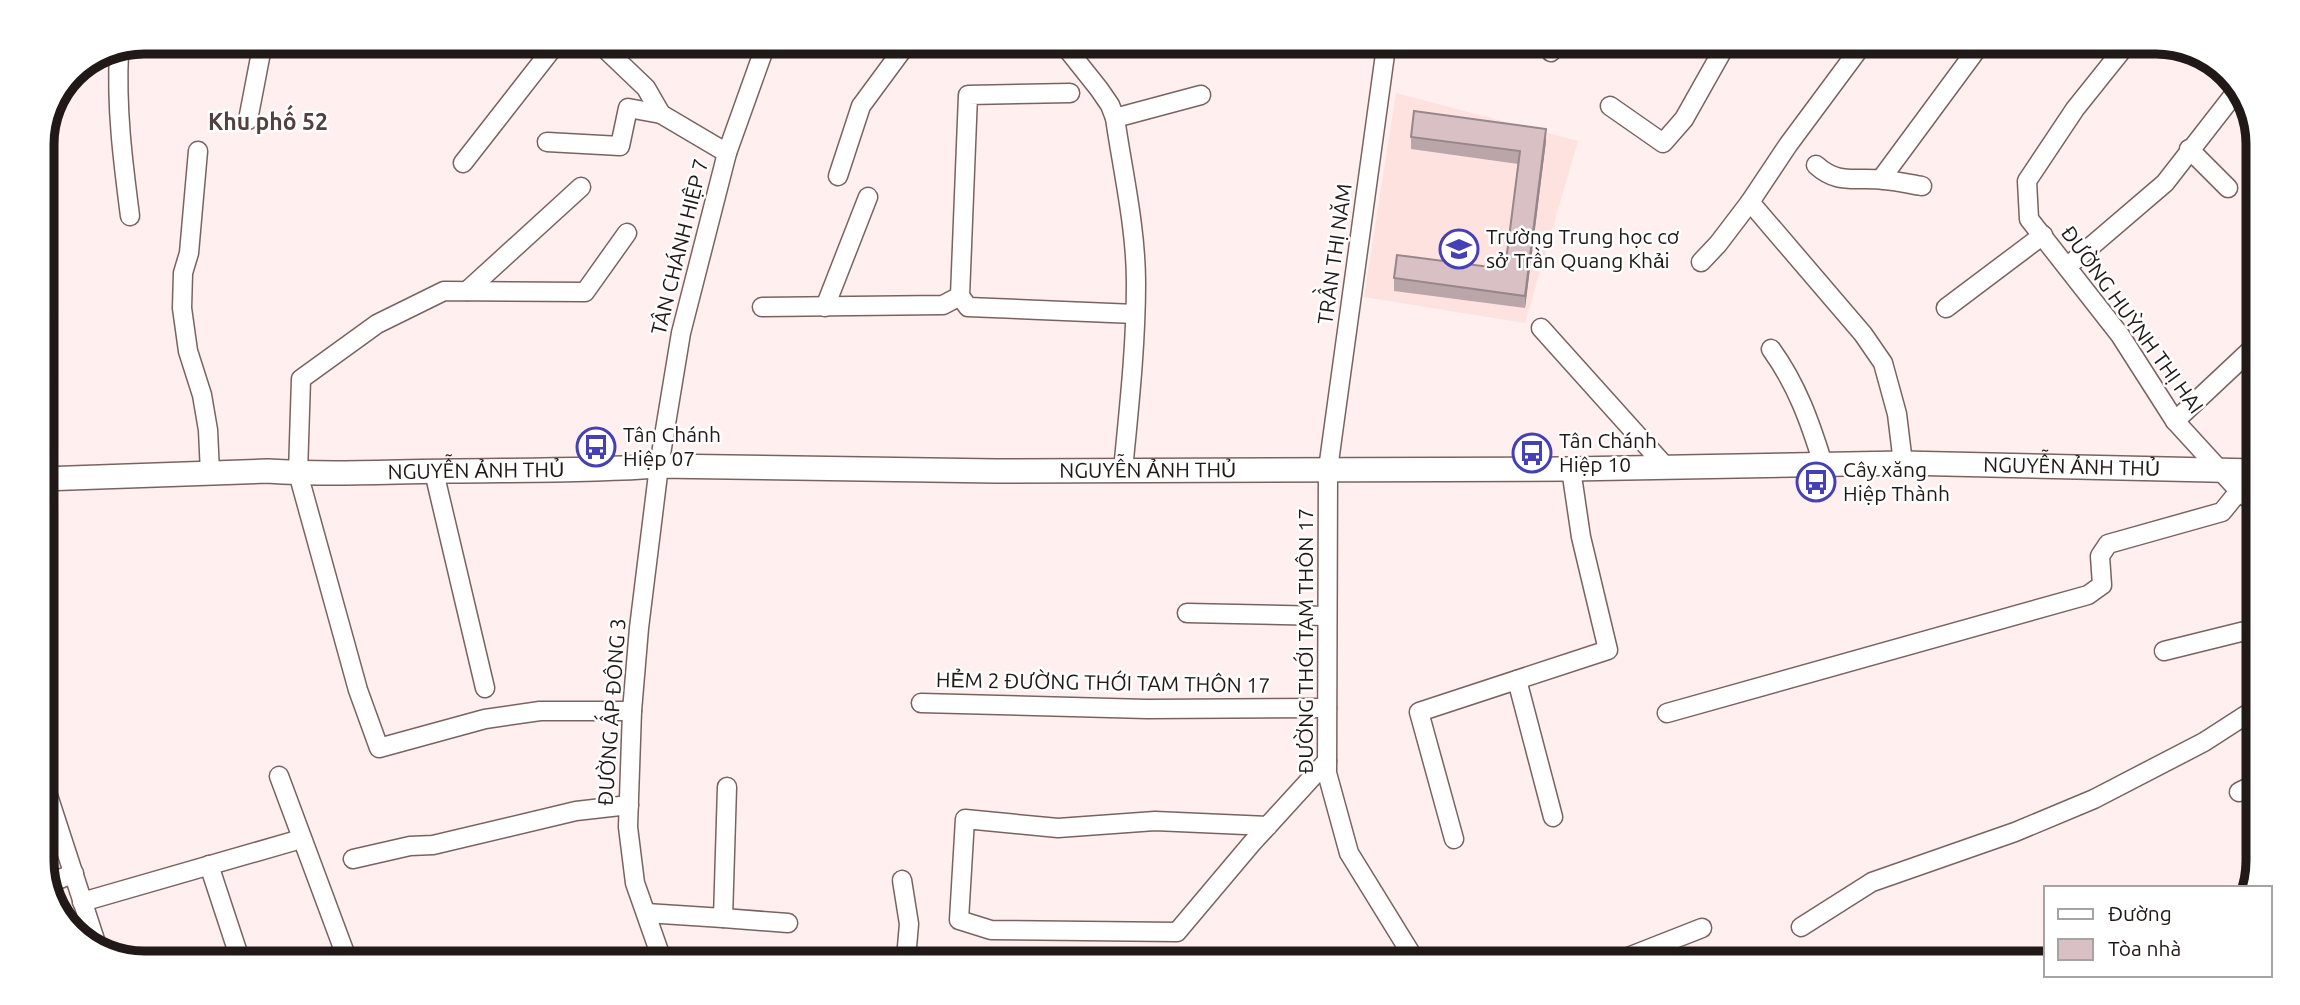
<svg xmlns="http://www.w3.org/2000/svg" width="2300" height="1005" viewBox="0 0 2300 1005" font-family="Ubuntu,sans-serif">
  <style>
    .built { fill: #fee2e0 }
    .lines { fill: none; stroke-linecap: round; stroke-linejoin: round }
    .minor-casing { stroke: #796361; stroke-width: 21 }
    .major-casing { stroke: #796361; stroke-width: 26 }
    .minor { stroke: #fff; stroke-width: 18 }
    .major { stroke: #fff; stroke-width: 23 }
    .wall { fill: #baa5a9 }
    .shaded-wall { fill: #97868a }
    .building { fill: #d8c0c5; stroke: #97868a; stroke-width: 2 }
    .labels { text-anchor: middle; stroke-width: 5; stroke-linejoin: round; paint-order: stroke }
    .poi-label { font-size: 21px; fill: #211818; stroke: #fff; text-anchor: start }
    .street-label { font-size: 21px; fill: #211818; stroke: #fff }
    .neighbourhood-label { font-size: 23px; font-weight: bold; fill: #54403f; stroke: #fff }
    .rim { fill: none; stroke: #211818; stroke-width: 9 }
  </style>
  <rect width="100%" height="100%" fill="#ffefee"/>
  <polygon class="built" points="1396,93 1578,141 1525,323 1364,297"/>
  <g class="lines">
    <defs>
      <g id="minor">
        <polyline points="600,44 646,88 661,114 727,153"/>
        <path d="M1064 45 1099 89 1110 105 1115 118C1123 173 1136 228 1136 283 1136 345 1129 408 1123 470"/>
        <polyline points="1386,47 1328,469 1327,773 1349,853 1415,960"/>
        <polyline points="1860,48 1788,145 1750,202 1863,334 1883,363 1897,414 1903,463"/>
        <polyline points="2123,49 2075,109 2027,181 2029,219 2120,335 2175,421 2239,491 2254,503"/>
        <path d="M119 52C116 108 123 162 130 216"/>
        <polyline points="1551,52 1553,47"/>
        <polyline points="1070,93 968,95 960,296 968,307 1135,314"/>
        <polyline points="1610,106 1663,143 1684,119 1724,48"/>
        <polyline points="1115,118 1201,95"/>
        <polyline points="248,120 263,42"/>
        <polyline points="547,142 620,146 628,108 661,114"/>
        <polyline points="2189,149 2228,188"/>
        <polyline points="198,151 189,253 183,273 182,308 188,351 202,395 208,430 210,473"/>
        <polyline points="463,163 556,44"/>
        <path d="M1816 165C1839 186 1856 176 1884 180 1897 181 1910 184 1922 186"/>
        <polyline points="838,176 861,106 906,45"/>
        <polyline points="1881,179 1977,49"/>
        <polyline points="2253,215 2257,218"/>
        <polyline points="627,233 585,292 444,291 377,324 301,379 298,473 358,690 379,748 485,719 540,711 632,711"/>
        <polyline points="1701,262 1718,244 1750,202"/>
        <polyline points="2068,266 2165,183 2239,88"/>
        <polyline points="467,291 581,187"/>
        <polyline points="762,307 943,305 960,296"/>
        <polyline points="825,307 868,197"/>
        <polyline points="1946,308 2043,235"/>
        <polyline points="1541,328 1665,466"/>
        <path d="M1771 349C1797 385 1810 422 1823 464"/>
        <polyline points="2175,421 2256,345"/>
        <polyline points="434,472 485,688"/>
        <polyline points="1187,613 1327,616"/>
        <polyline points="2164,651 2253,629"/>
        <polyline points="1517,680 1553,817"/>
        <polyline points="921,703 1147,709 1327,708"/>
        <polyline points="1667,713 2088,595 2102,585 2100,556 2108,544 2222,512 2239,491"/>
        <polyline points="279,776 346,956"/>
        <polyline points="42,777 98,949"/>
        <polyline points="2239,792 2251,786"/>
        <polyline points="1268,826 1155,821 1058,828 965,819 959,920 991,930 1177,932 1252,843 1327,761"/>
        <polyline points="1454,839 1419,712 1608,650 1581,537 1571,469"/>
        <polyline points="353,859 410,846 433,845 576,811 629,805"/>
        <polyline points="209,865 239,956"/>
        <polyline points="902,880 909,924 906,958"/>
        <polyline points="48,884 74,873"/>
        <polyline points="82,902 301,839"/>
        <polyline points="646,913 723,918 727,787"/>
        <polyline points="723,918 788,923"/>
        <polyline points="1801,927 1872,882 2015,832 2094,799 2204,742 2252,711"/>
        <polyline points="661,957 635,883 628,827 632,711 639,628 659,466 681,333 727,153 766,44"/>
        <polyline points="1618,961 1702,928"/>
      </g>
      <g id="major">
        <path id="s1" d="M42 479 267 471C327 475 389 472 449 471 519 470 589 471 659 466L996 471 1571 469 1903 463 2255 471"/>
      </g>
    </defs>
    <use href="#minor" class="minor-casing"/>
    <use href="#major" class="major-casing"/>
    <use href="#minor" class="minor"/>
    <use href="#major" class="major"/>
  </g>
  <polygon class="wall" points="1411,137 1546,141 1525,308 1394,291 1394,278 1505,269 1518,164 1411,149"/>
  <polygon class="shaded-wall" points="1546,129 1546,141 1525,308 1525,296"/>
  <polygon class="building" points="1414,111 1546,129 1525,296 1394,278 1397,255 1505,269 1520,151 1411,137"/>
  <defs>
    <symbol id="school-ring" viewBox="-11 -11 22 22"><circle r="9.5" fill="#fff" stroke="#4640b6" stroke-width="1.5"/><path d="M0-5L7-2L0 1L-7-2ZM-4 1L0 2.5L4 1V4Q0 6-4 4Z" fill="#4640b6"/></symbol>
    <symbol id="bus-ring" viewBox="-11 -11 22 22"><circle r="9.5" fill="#fff" stroke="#4640b6" stroke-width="1.5"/><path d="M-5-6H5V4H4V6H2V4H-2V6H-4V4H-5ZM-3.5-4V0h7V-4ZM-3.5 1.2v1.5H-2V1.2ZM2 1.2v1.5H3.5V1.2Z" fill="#4640b6"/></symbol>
  </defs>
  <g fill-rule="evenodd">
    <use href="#school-ring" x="1437" y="227" width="44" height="44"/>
    <use href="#bus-ring" x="574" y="425" width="44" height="44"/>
    <use href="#bus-ring" x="1510" y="431" width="44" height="44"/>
    <use href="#bus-ring" x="1794" y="460" width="44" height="44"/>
  </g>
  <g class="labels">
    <g class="poi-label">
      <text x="1486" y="244">Trường Trung học cơ<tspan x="1486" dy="24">sở Trần Quang Khải</tspan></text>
      <text x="623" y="442">Tân Chánh<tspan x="623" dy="24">Hiệp 07</tspan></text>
      <text x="1559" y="448">Tân Chánh<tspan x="1559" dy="24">Hiệp 10</tspan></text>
      <text x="1843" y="477">Cây xăng<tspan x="1843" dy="24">Hiệp Thành</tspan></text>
    </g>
    <g class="street-label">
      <text transform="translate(680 247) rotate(-76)" y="7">TÂN CHÁNH HIỆP 7</text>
      <text transform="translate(1335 254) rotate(-82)" y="7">TRẦN THỊ NĂM</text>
      <text transform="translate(2132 320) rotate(54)" y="7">ĐƯỜNG HUỲNH THỊ HAI</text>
      <text dy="7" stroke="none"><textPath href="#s1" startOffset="2030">NGUYỄN ẢNH THỦ</textPath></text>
      <text dy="7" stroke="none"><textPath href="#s1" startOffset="1106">NGUYỄN ẢNH THỦ</textPath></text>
      <text dy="7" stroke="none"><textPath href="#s1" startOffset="434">NGUYỄN ẢNH THỦ</textPath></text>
      <text transform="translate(1306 641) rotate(-90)" y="7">ĐƯỜNG THỚI TAM THÔN 17</text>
      <text transform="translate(1103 683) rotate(1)" y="7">HẺM 2 ĐƯỜNG THỚI TAM THÔN 17</text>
      <text transform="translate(612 712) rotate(-86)" y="7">ĐƯỜNG ẤP ĐÔNG 3</text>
    </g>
    <g class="neighbourhood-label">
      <text x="268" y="130">Khu phố 52</text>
    </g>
  </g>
  <path d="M0 0H2300V1005H0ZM144 54H2156A90 90 0 0 1 2246 144V861A90 90 0 0 1 2156 951H144A90 90 0 0 1 54 861V144A90 90 0 0 1 144 54Z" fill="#fff" fill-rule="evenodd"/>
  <path class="rim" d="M144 54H2156A90 90 0 0 1 2246 144V861A90 90 0 0 1 2156 951H144A90 90 0 0 1 54 861V144A90 90 0 0 1 144 54Z"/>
  <rect x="2044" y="886" width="228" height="91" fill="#ffffff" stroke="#a6a3a3" stroke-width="2"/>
  <rect x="2058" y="909" width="35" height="10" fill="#ffffff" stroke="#a6a3a3" stroke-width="2"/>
  <text x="2108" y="921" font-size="21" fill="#211818">Đường</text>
  <rect x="2058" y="939" width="35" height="21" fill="#d8c0c5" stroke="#a6a3a3" stroke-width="2"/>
  <text x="2108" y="956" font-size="21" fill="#211818">Tòa nhà</text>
</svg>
